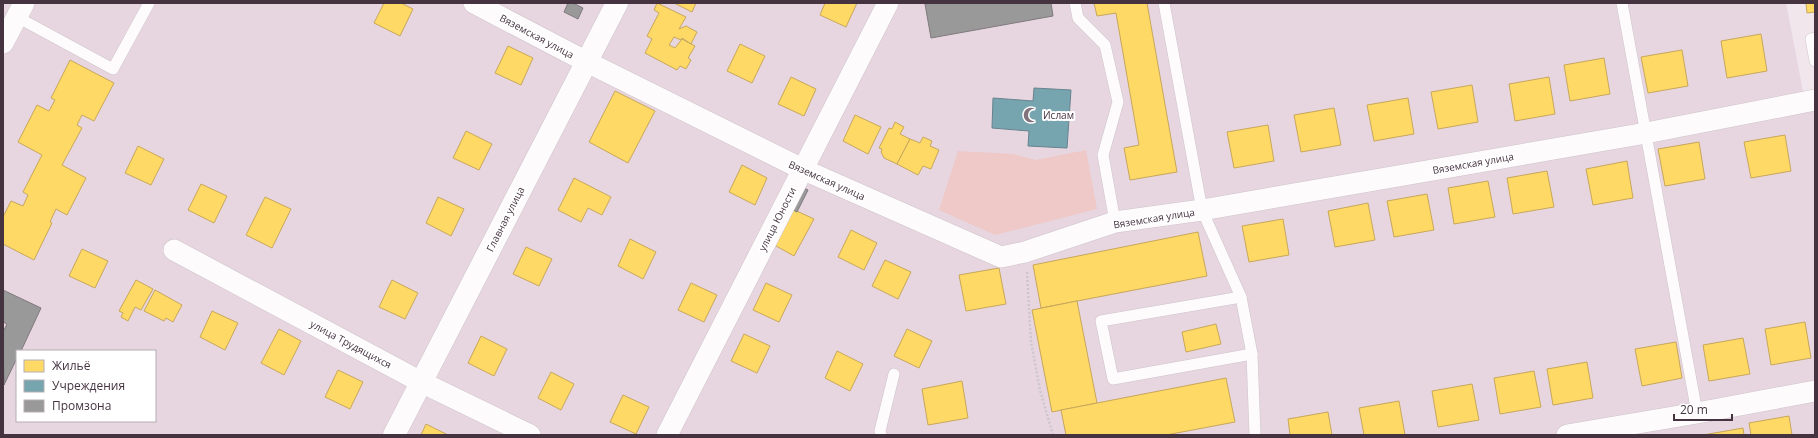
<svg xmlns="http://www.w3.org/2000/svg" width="1818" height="438" viewBox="0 0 1818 438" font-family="'Open Sans',sans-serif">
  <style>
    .residential { fill: #e7d6e0; fill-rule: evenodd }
    .green { fill: #eec9c7 }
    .homes { fill: #ffd966; stroke: #c7a75b }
    .public { fill: #76a5af; stroke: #67838e }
    .industry { fill: #999; stroke: #807a7e }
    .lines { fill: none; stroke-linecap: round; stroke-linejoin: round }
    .service-casing { stroke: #cec3ca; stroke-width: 12 }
    .minor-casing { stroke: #cec3ca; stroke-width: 22 }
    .tertiary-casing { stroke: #cec3ca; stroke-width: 23 }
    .path { stroke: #cec6cb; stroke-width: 2.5; stroke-dasharray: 2 2; stroke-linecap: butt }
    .service { stroke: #fdfbfc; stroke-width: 11 }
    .minor { stroke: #fdfbfc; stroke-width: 21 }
    .tertiary { stroke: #fdfbfc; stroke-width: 22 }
    .labels { text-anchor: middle; stroke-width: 4; stroke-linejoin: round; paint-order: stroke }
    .street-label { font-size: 10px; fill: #453340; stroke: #fff }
    .poi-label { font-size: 10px; fill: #453340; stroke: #fff; text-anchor: start }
  </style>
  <rect width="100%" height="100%" fill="#f0e6ec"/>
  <path class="residential" d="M3 3H1786L1807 112 1815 111V435H3ZM17 351H155V421H17Z"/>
  <polygon class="green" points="1086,150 1097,209 995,235 939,210 958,151 1013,154 1036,160"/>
  <g class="homes">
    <polygon points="384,3 401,3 413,9 400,36 374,23"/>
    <polygon points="657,3 686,17 679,29 686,26 697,32 691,44 682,38 681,40 674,37 669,45 675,48 682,39 695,46 688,58 691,60 686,69 680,66 677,70 645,53 652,39 647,36 659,13 654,10"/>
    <polygon points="674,3 696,3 692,12"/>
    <polygon points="825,3 857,3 846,27 820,15"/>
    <polygon points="1094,3 1147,3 1177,172 1130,180 1124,148 1139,145 1116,13 1097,16"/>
    <polygon points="1806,3 1815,3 1815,12 1807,13"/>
    <polygon points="1761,34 1767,71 1727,78 1721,41"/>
    <polygon points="740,44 765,56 752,83 727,71"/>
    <polygon points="508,46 533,58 521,85 495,73"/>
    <polygon points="1682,50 1688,86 1648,93 1641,57"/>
    <polygon points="1604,58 1610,94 1570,101 1564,65"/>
    <polygon points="70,60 114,83 94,121 82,115 77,125 82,128 62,165 86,178 67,215 56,209 50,222 52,223 34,260 3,244 3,217 11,201 23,206 28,195 23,192 42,155 18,142 37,105 49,111 55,100 51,98"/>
    <polygon points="791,77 816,89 804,116 778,104"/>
    <polygon points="1549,77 1555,114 1515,121 1509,84"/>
    <polygon points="1472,85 1478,122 1438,129 1431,92"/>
    <polygon points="615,91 655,111 628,163 589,142"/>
    <polygon points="1408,98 1414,134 1374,141 1367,105"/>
    <polygon points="1334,108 1341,145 1301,152 1294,115"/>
    <polygon points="855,115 881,127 868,154 843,141"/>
    <polygon points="895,122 904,127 900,134 910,139 897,164 884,158 881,152 882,149 879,148 889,128 892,129"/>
    <polygon points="1268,125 1274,161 1234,168 1227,132"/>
    <polygon points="466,131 492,144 479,170 453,158"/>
    <polygon points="1785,135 1791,171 1751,178 1744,142"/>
    <polygon points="923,137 932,141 930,146 939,150 931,169 923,166 918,175 897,164 910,139 920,143"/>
    <polygon points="1699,142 1705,179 1665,186 1658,149"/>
    <polygon points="138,146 164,159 151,185 125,173"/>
    <polygon points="1627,161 1633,198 1593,205 1586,169"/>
    <polygon points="742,165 767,178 755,205 729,192"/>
    <polygon points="1547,171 1554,207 1513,214 1507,178"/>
    <polygon points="574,178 611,197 602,215 588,208 581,222 558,210"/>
    <polygon points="1488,181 1495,217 1454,224 1448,188"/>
    <polygon points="201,184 227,196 214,223 188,210"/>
    <polygon points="1427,194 1434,230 1394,237 1387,201"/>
    <polygon points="265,197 291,209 272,248 246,235"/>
    <polygon points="438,197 464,209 451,236 426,223"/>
    <polygon points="1368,203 1375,240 1335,247 1328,211"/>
    <polygon points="786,206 814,219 794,256 769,242"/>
    <polygon points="1283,219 1289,255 1249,262 1242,226"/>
    <polygon points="851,230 877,243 864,270 838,257"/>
    <polygon points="1198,232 1207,276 1041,308 1033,265"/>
    <polygon points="630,239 656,252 643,279 618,266"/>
    <polygon points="526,247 552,259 539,286 513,274"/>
    <polygon points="82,249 108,261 95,288 69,276"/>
    <polygon points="885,260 911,272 898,299 872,286"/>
    <polygon points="999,268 1006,304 966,311 959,275"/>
    <polygon points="136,280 153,289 141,310 135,307 128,321 121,317 123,313 119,311"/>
    <polygon points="392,280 418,293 405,319 379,307"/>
    <polygon points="691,283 717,295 704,322 678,310"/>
    <polygon points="766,283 792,295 779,322 753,310"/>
    <polygon points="155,290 182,305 173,322 166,318 164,321 144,311"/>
    <polygon points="1077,301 1097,403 1052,412 1032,310"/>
    <polygon points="212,311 238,323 225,350 200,337"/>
    <polygon points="1805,322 1811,358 1771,365 1765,329"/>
    <polygon points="1216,324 1221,344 1186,352 1182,332"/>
    <polygon points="279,329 301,341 284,375 261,363"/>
    <polygon points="907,329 932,341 919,368 894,356"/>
    <polygon points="744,334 770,346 757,373 731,361"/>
    <polygon points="481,336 507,349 494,376 468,363"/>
    <polygon points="1743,338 1750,374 1709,381 1703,345"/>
    <polygon points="1676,342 1682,378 1642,386 1635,349"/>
    <polygon points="837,351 863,364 850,391 825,378"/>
    <polygon points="1587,362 1593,398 1553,405 1547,369"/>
    <polygon points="338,370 363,382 350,409 325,397"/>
    <polygon points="1534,371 1541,407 1500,414 1494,378"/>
    <polygon points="551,372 574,384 561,410 538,398"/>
    <polygon points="1226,378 1235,422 1166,435 1066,435 1061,410"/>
    <polygon points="962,381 968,418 928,425 922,389"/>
    <polygon points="1472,384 1479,420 1438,427 1432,391"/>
    <polygon points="623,395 649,407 636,434 610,422"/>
    <polygon points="1399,401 1405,435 1364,435 1359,408"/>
    <polygon points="1328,412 1332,435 1290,435 1288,419"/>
    <polygon points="1789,416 1792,435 1751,435 1749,423"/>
    <polygon points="426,424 448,435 421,435"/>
    <polygon points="1743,428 1744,435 1703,435"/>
  </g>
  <polygon class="public" points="1034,88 1071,90 1067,148 1028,146 1029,131 992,128 993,98 1033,101"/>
  <g class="industry">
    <polygon points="568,3 573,3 583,8 578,19 564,12"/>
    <polygon points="932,3 1051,3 1053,16 931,38 925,4"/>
    <polygon points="796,184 808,190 797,212 786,206"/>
    <polygon points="3,290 41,308 21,351 17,351 17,358 4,385 3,332 7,324 3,322"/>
  </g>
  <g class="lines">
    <defs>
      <g id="service">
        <polyline points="1075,3 1078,18 1105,45 1118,102 1103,155 1115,222"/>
        <polyline points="1164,3 1202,210 1241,297 1252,354 1255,435"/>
        <polyline points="1622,3 1697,413"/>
        <polyline points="17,17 113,69 149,3"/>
        <polyline points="1815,38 1811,39 1815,61"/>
        <polyline points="1241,297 1101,321 1113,379 1252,354"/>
        <polyline points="881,435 880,431 894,374"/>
      </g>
      <g id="minor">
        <polyline points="474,3 587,62 802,169 1001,257 1025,252 1115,222 1202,210 1646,133 1815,100"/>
        <polyline points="3,43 24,3"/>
        <polyline points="174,250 421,382 530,435"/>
        <polyline points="667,435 888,3"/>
        <polyline points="1567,435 1697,413 1815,391"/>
      </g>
      <polyline id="tertiary" points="394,435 617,3"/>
    </defs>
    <use href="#service" class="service-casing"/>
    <use href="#minor" class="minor-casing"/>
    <use href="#tertiary" class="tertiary-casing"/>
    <polyline class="path" points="1027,272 1031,342 1040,390 1053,435"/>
    <use href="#service" class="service"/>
    <use href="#minor" class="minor"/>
    <use href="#tertiary" class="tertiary"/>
  </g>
  <defs>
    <symbol id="mosque-bare" viewBox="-9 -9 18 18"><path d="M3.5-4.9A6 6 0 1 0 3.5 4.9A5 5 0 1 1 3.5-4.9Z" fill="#81727c" stroke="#fff" stroke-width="2.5" paint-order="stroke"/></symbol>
  </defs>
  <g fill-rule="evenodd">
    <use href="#mosque-bare" x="1020" y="104" width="22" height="22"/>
  </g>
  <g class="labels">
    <g class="street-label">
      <text transform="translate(537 36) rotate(28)" y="4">Вяземская улица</text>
      <text transform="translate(1473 163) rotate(-10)" y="4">Вяземская улица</text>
      <text transform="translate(827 180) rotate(24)" y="4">Вяземская улица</text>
      <text transform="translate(1154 218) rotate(-9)" y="4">Вяземская улица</text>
      <text transform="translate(505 219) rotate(-63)" y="4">Главная улица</text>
      <text transform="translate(777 219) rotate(-63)" y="4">улица Юности</text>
      <text transform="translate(351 344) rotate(28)" y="4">улица Трудящихся</text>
    </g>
    <g class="poi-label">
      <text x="1043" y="119">Ислам</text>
    </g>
  </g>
  <rect width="1818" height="438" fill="none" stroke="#453340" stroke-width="8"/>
  <rect x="16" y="350" width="140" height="72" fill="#ffffff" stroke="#b5adb3"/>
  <rect x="24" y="360" width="20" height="12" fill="#ffd966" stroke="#b5adb3"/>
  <text x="52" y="370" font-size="12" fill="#453340">Жильё</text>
  <rect x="24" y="380" width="20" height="12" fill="#76a5af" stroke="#b5adb3"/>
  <text x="52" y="390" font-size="12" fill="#453340">Учреждения</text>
  <rect x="24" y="400" width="20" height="12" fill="#999999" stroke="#b5adb3"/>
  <text x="52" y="410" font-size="12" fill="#453340">Промзона</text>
  <path d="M1674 414v6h58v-6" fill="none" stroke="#453340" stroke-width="2"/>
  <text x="1680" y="414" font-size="12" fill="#453340" stroke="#ffffff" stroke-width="3" paint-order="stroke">20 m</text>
</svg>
